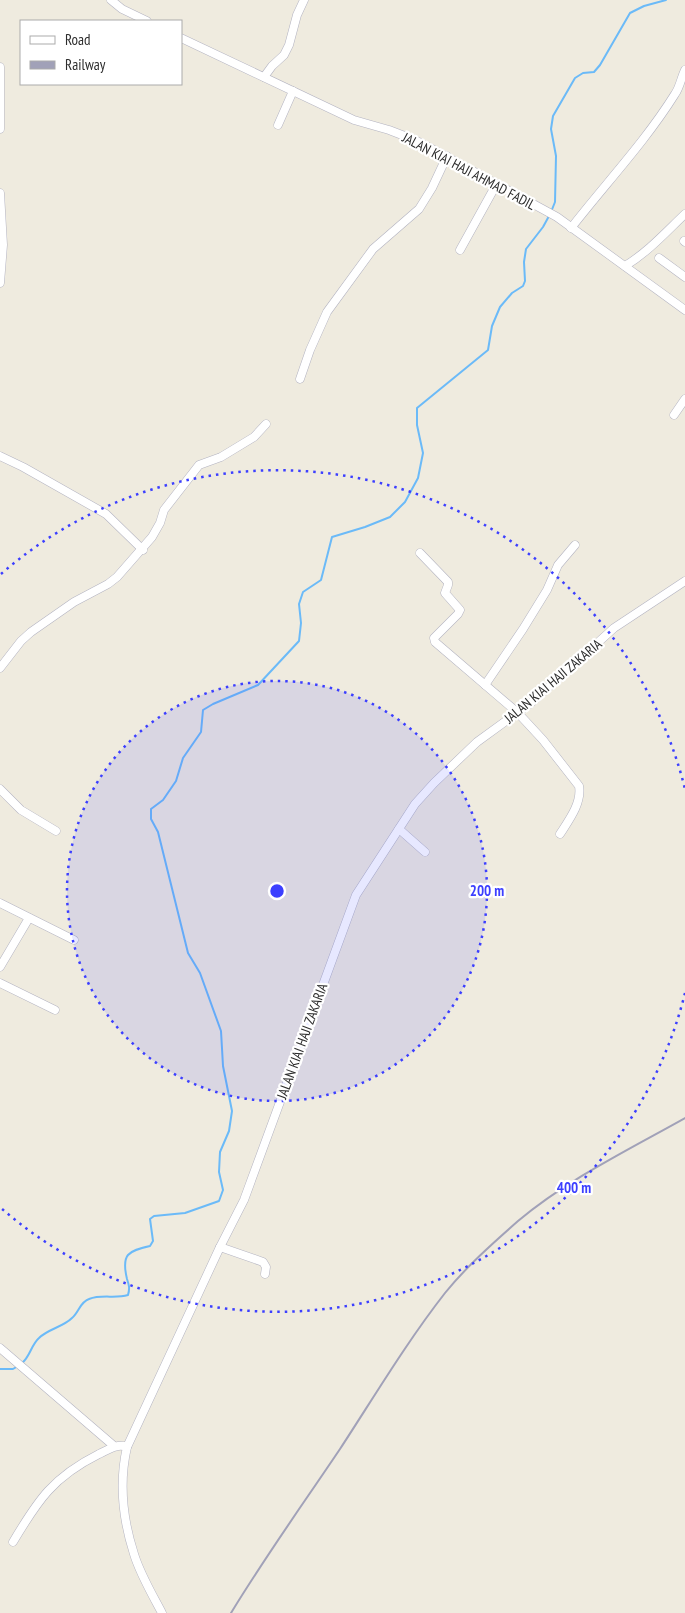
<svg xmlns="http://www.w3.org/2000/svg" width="685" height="1613" viewBox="0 0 685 1613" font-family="'PT Sans Narrow',sans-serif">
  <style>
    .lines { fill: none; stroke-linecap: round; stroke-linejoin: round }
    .stream { stroke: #6bbaf8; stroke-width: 2 }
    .minor-casing { stroke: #b3b3c1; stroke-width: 9 }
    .minor { stroke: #fff; stroke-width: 8 }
    .rail { stroke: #a1a1b8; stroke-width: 2 }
    .ring { fill: none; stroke: #3c3fff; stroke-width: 2.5; stroke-dasharray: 2.5 5 }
    .labels { text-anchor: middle; stroke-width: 4.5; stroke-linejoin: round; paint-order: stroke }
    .street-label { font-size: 14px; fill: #2d2d2d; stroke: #fff }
    .centre { fill: #3c3fff; stroke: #fff; stroke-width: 2.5 }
    .ring-label { font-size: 15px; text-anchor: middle; font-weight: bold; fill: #3c3fff; stroke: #fff; stroke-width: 4.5; stroke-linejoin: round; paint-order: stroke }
  </style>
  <rect width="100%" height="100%" fill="#efebdf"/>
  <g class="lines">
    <g class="stream">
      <polyline points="551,212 555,202 556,156 551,129 553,116 575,78 583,73 594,72 600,65 630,13 644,6 666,0"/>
      <path d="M22 1363C30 1357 31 1345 39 1338 48 1329 63 1327 72 1318 79 1312 80 1302 89 1299 102 1294 115 1299 128 1295 130 1288 129 1285 127 1279 121 1254 128 1251 150 1246L153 1241 150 1219 154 1216 185 1213 219 1201 223 1190 219 1172 220 1152 229 1131 232 1111 223 1066 221 1031 200 973 188 953 158 832 151 819V809L163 800 176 781 183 758 201 732 203 710 213 704 258 685 299 641 301 623 299 604 303 592 321 580 332 537 365 527 390 517 405 502 418 478 423 453 417 425V408L488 350 492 326 500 307 512 293 523 286 525 281 524 262 526 249 543 227 549 216"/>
      <polyline points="0,1369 13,1369 18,1366"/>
    </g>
    <defs>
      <g id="minor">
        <polyline points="111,0 122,9 147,21"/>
        <polyline points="181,38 354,120 389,130 415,140 438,152 557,217 685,310"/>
        <polyline points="0,67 0,129"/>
        <polyline points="264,77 272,66 284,55 289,45 297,15 304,0"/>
        <polyline points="278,125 293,91"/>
        <polyline points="0,193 3,245 0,283"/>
        <path d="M571 228C606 183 645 142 675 94 680 87 681 78 685 70"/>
        <polyline points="684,241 685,242"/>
        <polyline points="460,250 496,185"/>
        <polyline points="659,258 685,277"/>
        <path d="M625 266C648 252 665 233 685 214"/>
        <polyline points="300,379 310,350 327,312 373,249 419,209 432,188 447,156"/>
        <polyline points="674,415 685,399"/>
        <polyline points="0,456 23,467 106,514 143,550"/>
        <path d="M420 553 448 582V585L445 593 460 610 458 614 434 638 435 642 518 713 543 740 579 786C582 803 569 820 560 834"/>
        <polyline points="0,668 21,641 31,632 74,602 108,584 117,577 152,537 160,523 164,510 199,465 221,457 254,437 266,424"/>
        <polyline points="485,685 523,629 547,590 558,565 575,545"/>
        <polyline points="0,789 21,810 56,831"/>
        <polyline points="399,829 425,852"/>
        <polyline points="0,903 74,940"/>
        <polyline points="0,967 29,918"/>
        <polyline points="0,983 55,1010"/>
        <polyline points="220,1247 263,1262 266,1267 265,1274"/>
        <polyline points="0,1348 114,1446"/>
        <path d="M13 1542C38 1500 53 1477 99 1454 108 1450 117 1443 127 1447"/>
        <path d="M162 1613C152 1594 140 1574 134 1554 123 1520 119 1482 127 1447L220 1247 244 1200 356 895 415 804 434 783 477 742 532 702 614 628 685 581"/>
      </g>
    </defs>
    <use href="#minor" class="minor-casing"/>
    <use href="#minor" class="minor"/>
    <path class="rail" d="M231 1613C265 1557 303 1504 340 1449 374 1397 406 1343 445 1293 466 1267 493 1243 518 1221 568 1179 628 1150 685 1118"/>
  </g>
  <circle cx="277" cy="891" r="210" fill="#3c3fff" fill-opacity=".12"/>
  <g class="ring">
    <circle cx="277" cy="891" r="210"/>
    <path d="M685 993A420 420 0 0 1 1 1208M1 574A420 420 0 0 1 685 789"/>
  </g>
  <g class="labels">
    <g class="street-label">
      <text transform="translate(469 171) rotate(28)" y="5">JALAN KIAI HAJI AHMAD FADIL</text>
      <text transform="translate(553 681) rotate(-40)" y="5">JALAN KIAI HAJI ZAKARIA</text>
      <text transform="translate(302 1041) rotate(-70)" y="5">JALAN KIAI HAJI ZAKARIA</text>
    </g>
  </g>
  <circle cx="277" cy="891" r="8" class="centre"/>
  <g class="ring-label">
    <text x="487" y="896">200 m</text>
    <text x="574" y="1193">400 m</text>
  </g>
  <rect x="20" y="20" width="162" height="65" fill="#ffffff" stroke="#ababab"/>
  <rect x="30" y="36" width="25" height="8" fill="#ffffff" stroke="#ababab"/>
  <text x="65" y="45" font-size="15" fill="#2d2d2d">Road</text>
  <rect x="30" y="61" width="25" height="8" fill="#a1a1b8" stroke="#ababab"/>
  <text x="65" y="70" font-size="15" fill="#2d2d2d">Railway</text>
</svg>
